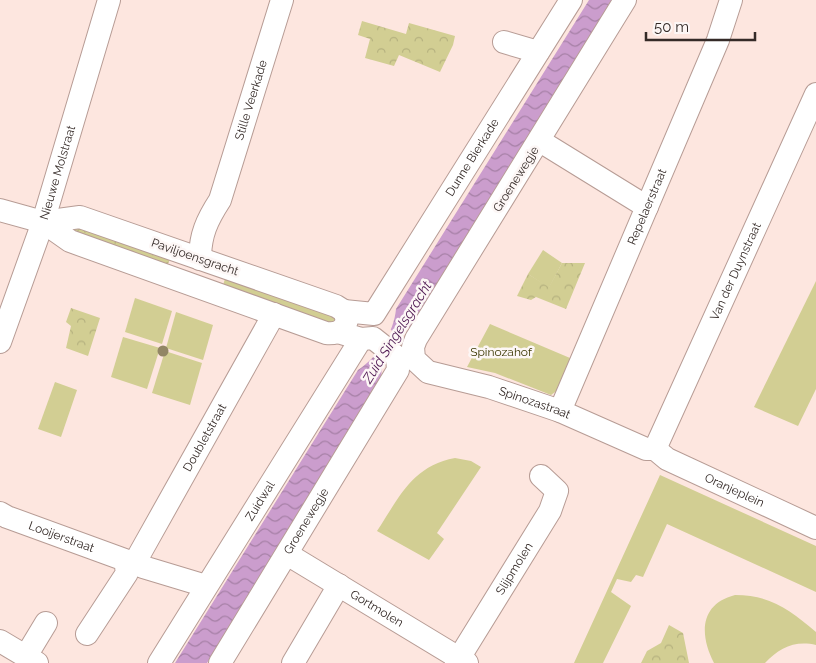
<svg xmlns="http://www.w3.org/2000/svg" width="816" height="663" viewBox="0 0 816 663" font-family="Raleway,sans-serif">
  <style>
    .green { fill: #d2ce93 }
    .forest { fill: url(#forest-crowns) }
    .water { fill: url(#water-waves) }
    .pier { fill: #fde6df }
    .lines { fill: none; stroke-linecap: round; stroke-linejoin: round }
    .minor-casing { stroke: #b79c95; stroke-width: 24 }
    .minor { stroke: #fff; stroke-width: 22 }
    .tree { fill: #928665 }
    .labels { text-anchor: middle; stroke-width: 5; stroke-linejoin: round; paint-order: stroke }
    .street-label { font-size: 12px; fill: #342a27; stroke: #fdf7f6 }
    .park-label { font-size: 12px; fill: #3b3702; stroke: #fdf7f6 }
    .water-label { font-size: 14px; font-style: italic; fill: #4f1853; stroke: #fdf7f6 }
  </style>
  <defs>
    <pattern id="forest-crowns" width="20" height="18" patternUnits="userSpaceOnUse" patternTransform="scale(1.25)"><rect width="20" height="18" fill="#d2ce93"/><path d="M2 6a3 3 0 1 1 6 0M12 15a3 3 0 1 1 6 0" fill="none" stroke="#b5b17f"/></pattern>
    <pattern id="water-waves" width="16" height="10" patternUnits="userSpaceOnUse" patternTransform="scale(1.25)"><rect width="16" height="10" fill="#cb9dcd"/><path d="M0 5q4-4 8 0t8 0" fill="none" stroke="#a680a6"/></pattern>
  </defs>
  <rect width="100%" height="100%" fill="#fde6df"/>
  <g class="green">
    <polygon points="543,250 562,263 549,288 528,274"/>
    <polygon points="228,269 336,306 343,329 220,295"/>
    <polygon points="816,281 816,389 798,426 754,407"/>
    <polygon points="135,298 172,311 162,344 125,332"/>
    <polygon points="176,312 213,325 203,360 166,348"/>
    <polygon points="490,324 570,358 558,390 551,395 495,373 467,367"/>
    <polygon points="123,337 160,348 147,389 111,377"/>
    <polygon points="165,351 202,363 190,405 152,393"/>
    <polygon points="55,382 77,390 61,437 38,429"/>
    <path d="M455 458 471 461 481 467 437 533 444 539 429 560 377 531C399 498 412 466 455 458Z"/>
    <polygon points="660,475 816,546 816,592 667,524 643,577 636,575 631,582 617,579 611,592 631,606 603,663 574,663"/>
    <path d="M735 595C771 595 790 610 816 632V645C795 640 779 648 765 663H714C699 634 700 604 735 595Z"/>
  </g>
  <g class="forest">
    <polygon points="362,21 406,34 409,23 455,36 453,45 440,72 399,55 394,66 365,58 370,39 358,35"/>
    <polygon points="70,221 172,254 166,269 72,239"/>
    <polygon points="562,263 585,263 566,309 536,297 531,300 517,296 528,274 549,287"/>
    <polygon points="71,308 100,318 88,356 66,348 71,326 66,322"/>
    <polygon points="669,625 683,633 689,663 641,663 647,651 661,643"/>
  </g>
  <path class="water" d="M589 0H617L414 324 405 330 382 365 381 380 366 406 207 663H175L358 370C378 357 394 332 396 309Z"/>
  <polygon class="pier" points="388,328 403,338 385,365 372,356"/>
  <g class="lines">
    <defs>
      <g id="minor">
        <path id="s1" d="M625 0 416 339 413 347 414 359 428 372 489 387 560 411 646 449H655"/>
        <polyline points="504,42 538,52"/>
        <polyline points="540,141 647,207"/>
        <path d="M0 210 43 222 70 241 326 333C338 334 344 331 347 320L344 311 336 306 80 217 43 222"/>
        <path id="s2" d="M200 259C200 235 207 220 220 200L282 0"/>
        <path id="s3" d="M344 311 374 314 571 0"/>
        <path id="s4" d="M0 342 43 222 109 0"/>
        <path id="s5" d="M560 411 718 40 731 0"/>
        <path id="s6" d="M655 449 816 94"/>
        <path id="s7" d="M655 449 667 459 816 528"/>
        <path id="s8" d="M0 513 7 517 125 560 127 573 87 634"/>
        <path id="s9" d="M287 554 467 663"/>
        <path id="s10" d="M206 586 143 567 139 563V555L274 314"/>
        <polyline points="0,641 37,663"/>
        <polyline points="26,656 46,623"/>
        <path id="s11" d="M159 663 361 339"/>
        <path id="s12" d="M220 663 398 370 397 357 373 338 361 339 338 332"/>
        <polyline points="293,663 339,585"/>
        <path id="s13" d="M456 663 550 511 557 491 541 476"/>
      </g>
    </defs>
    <use href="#minor" class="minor-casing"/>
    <use href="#minor" class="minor"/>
  </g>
  <circle class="tree" cx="163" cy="351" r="5.5"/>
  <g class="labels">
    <g class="street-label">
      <text dy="4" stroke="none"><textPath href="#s2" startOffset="168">Stille Veerkade</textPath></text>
      <text dy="4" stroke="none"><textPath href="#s3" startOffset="215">Dunne Bierkade</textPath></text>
      <text dy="4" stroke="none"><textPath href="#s4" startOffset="179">Nieuwe Molstraat</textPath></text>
      <text transform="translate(516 179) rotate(-58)" y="4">Groenewegje</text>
      <text dy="4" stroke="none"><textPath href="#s5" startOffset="222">Repelaerstraat</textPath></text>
      <text transform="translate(195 257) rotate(19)" y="4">Paviljoensgracht</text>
      <text dy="4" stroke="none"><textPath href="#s6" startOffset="195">Van der Duynstraat</textPath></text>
      <text dy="4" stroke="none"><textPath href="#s1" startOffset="549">Spinozastraat</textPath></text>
      <text dy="4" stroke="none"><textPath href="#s10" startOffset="214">Doubletstraat</textPath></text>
      <text dy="4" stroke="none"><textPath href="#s7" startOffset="90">Oranjeplein</textPath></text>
      <text dy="4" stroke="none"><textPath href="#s11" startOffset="191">Zuidwal</textPath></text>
      <text dy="4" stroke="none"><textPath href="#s12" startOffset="166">Groenewegje</textPath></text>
      <text dy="4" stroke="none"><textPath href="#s8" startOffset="66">Looijerstraat</textPath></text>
      <text dy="4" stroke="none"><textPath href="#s13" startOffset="111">Slijpmolen</textPath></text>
      <text dy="4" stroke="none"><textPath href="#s9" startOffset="105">Gortmolen</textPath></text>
    </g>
    <g class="park-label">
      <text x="501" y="356">Spinozahof</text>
    </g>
    <g class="water-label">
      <text transform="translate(397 332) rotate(-58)" y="5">Zuid Singelsgracht</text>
    </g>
  </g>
  <path d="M646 32v8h109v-8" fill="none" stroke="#342a27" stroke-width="2.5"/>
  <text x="654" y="32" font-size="15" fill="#342a27" stroke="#fdf7f6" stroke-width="4" paint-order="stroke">50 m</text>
</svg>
